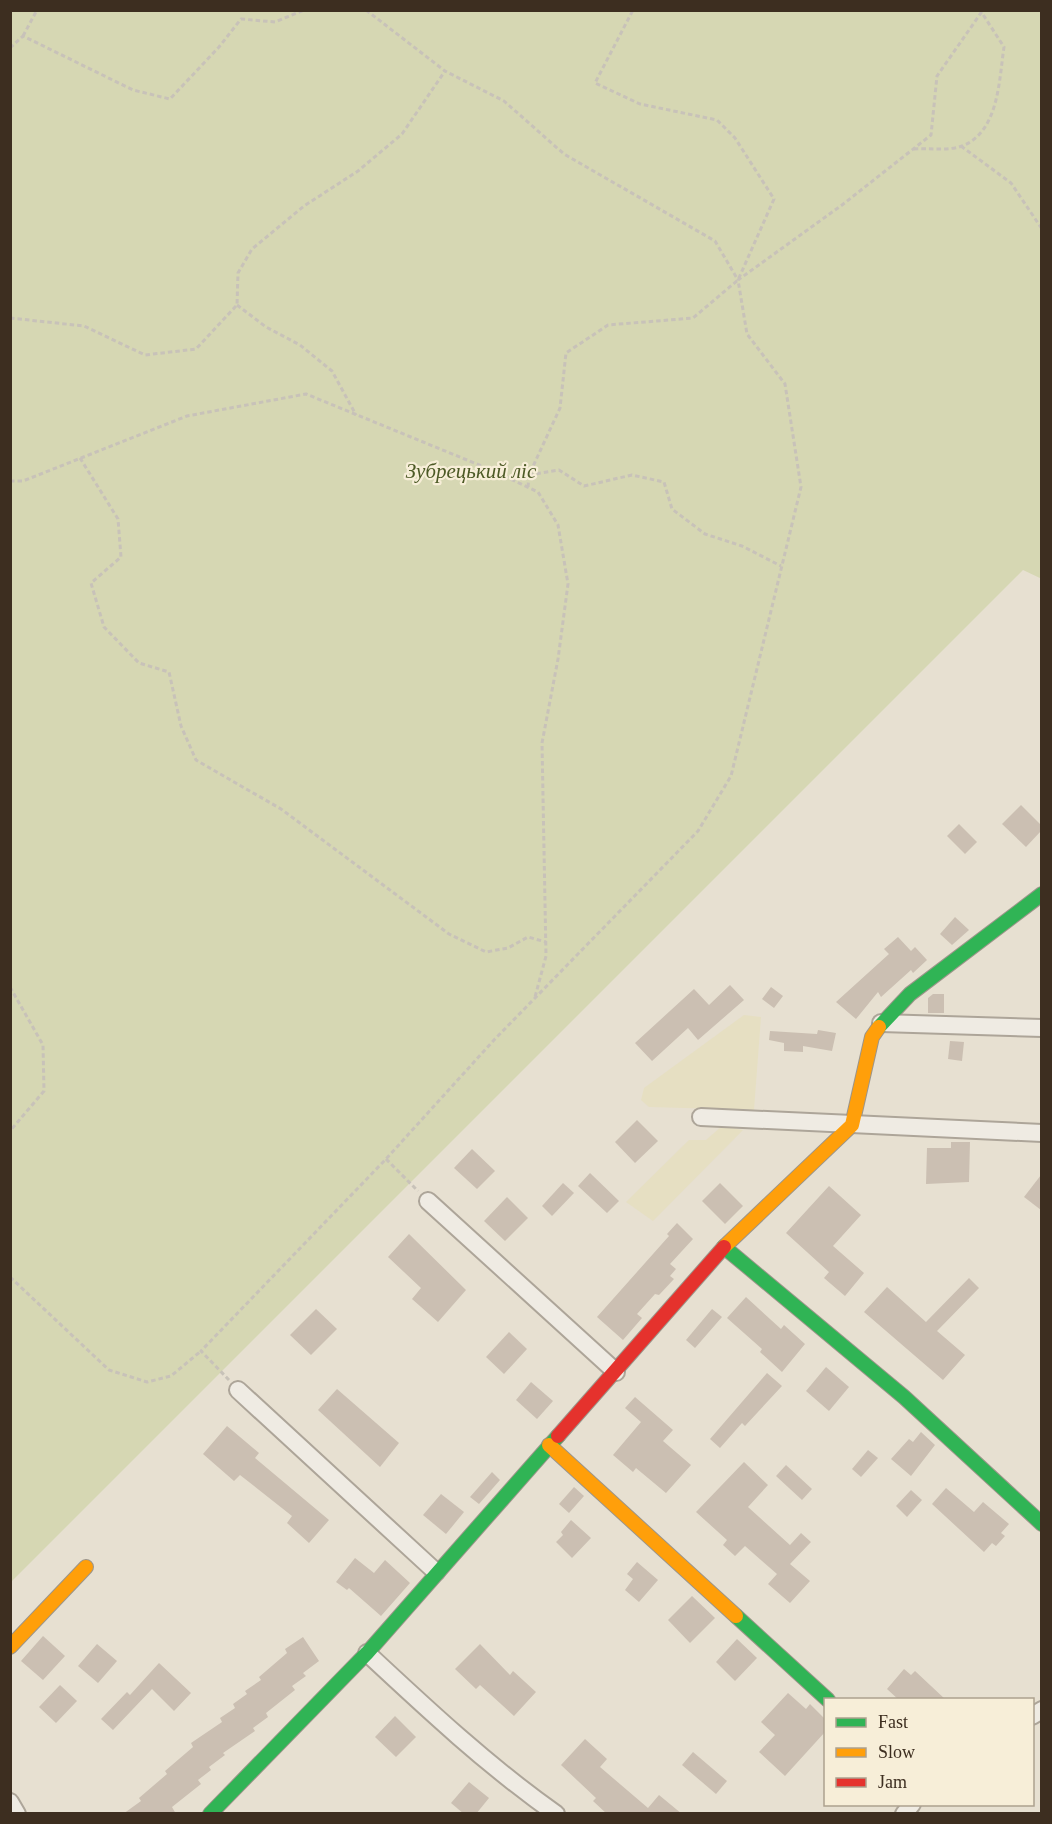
<svg xmlns="http://www.w3.org/2000/svg" width="1052" height="1824" viewBox="0 0 1052 1824" font-family="Georgia,serif">
  <style>
    .farmland { fill: #e6dfc2 }
    .green { fill: #d6d7b3 }
    .building { fill: #cbbfb2 }
    .lines { fill: none; stroke-linecap: round; stroke-linejoin: round }
    .street-casing { stroke: #ada599; stroke-width: 20 }
    .fast-casing { stroke: #9c958a; stroke-width: 16 }
    .slow-casing { stroke: #9c958a; stroke-width: 16 }
    .jam-casing { stroke: #9c958a; stroke-width: 16 }
    .path { stroke: #c8c2b9; stroke-width: 3; stroke-dasharray: 4.5 3; stroke-linecap: butt }
    .street { stroke: #efebe3; stroke-width: 16 }
    .fast { stroke: #30b455; stroke-width: 14 }
    .slow { stroke: #ff9f0a; stroke-width: 14 }
    .jam { stroke: #e5322d; stroke-width: 14 }
    .labels { text-anchor: middle; stroke-width: 4.5; stroke-linejoin: round; paint-order: stroke }
    .park-label { font-size: 21px; font-style: italic; fill: #4d5a26; stroke: #f7eed8 }
  </style>
  <rect width="100%" height="100%" fill="#e7e0d1"/>
  <g class="farmland">
    <polygon points="744,1015 761,1017 754,1110 649,1107 641,1100 644,1088"/>
    <polygon points="722,1126 743,1130 653,1221 626,1202 689,1140 706,1140"/>
  </g>
  <polygon class="green" points="11,10 1041,11 1042,579 1023,570 11,1582"/>
  <g class="building">
    <polygon points="1021,805 1041,825 1041,831 1026,847 1002,824"/>
    <polygon points="959,824 977,842 965,854 947,836"/>
    <polygon points="955,917 969,930 952,945 940,934"/>
    <polygon points="898,937 911,951 915,947 927,960 913,973 911,970 881,997 878,992 856,1019 836,1002 889,954 884,949"/>
    <polygon points="730,985 744,1000 698,1040 688,1028 652,1061 635,1043 694,989 709,1005"/>
    <polygon points="771,987 783,996 774,1008 762,999"/>
    <polygon points="933,994 944,994 944,1013 928,1013 928,998"/>
    <polygon points="818,1030 836,1033 832,1051 803,1046 803,1052 784,1051 784,1043 769,1040 770,1031 817,1034"/>
    <polygon points="950,1041 964,1042 962,1061 948,1059"/>
    <polygon points="637,1120 658,1141 635,1163 615,1142"/>
    <polygon points="951,1142 970,1142 969,1182 926,1184 927,1148 951,1148"/>
    <polygon points="472,1149 495,1171 477,1189 454,1168"/>
    <polygon points="590,1173 619,1201 607,1213 578,1186"/>
    <polygon points="1041,1175 1041,1210 1024,1197"/>
    <polygon points="563,1183 574,1193 552,1216 542,1206"/>
    <polygon points="720,1183 743,1206 725,1224 702,1201"/>
    <polygon points="829,1186 861,1215 833,1246 864,1273 845,1296 824,1278 829,1272 786,1233"/>
    <polygon points="507,1197 528,1218 505,1241 484,1221"/>
    <polygon points="677,1223 693,1239 670,1264 676,1269 670,1276 674,1279 659,1295 655,1294 637,1314 642,1318 623,1340 597,1317 669,1236 667,1234"/>
    <polygon points="409,1234 466,1290 438,1322 412,1299 421,1288 388,1257"/>
    <polygon points="969,1278 979,1288 937,1331 965,1355 943,1380 864,1312 887,1287 926,1322"/>
    <polygon points="746,1297 781,1329 784,1325 805,1344 782,1372 760,1352 762,1349 727,1318"/>
    <polygon points="316,1309 337,1329 311,1355 290,1335"/>
    <polygon points="712,1309 722,1317 695,1348 686,1340"/>
    <polygon points="509,1332 527,1349 504,1374 486,1357"/>
    <polygon points="826,1367 849,1387 829,1411 806,1391"/>
    <polygon points="767,1373 782,1386 745,1426 742,1423 720,1448 710,1439"/>
    <polygon points="531,1382 553,1401 537,1419 516,1400"/>
    <polygon points="337,1389 399,1443 380,1467 318,1410"/>
    <polygon points="635,1397 673,1430 663,1441 691,1465 666,1493 636,1468 633,1472 613,1455 641,1422 625,1408"/>
    <polygon points="227,1426 259,1453 255,1458 329,1520 309,1543 287,1523 292,1516 240,1475 234,1481 203,1454"/>
    <polygon points="921,1432 935,1445 911,1476 891,1459 909,1439 913,1442"/>
    <polygon points="868,1450 878,1458 861,1477 852,1469"/>
    <polygon points="744,1462 768,1485 748,1507 790,1545 801,1533 811,1542 790,1564 810,1581 790,1603 768,1584 777,1574 745,1546 735,1556 723,1545 727,1540 696,1512"/>
    <polygon points="786,1465 812,1489 802,1500 776,1476"/>
    <polygon points="492,1472 500,1480 479,1504 470,1497"/>
    <polygon points="574,1487 584,1496 569,1513 559,1504"/>
    <polygon points="946,1488 974,1512 983,1502 1009,1524 1001,1533 1005,1536 996,1546 992,1543 984,1552 932,1504"/>
    <polygon points="911,1490 922,1500 907,1517 896,1506"/>
    <polygon points="441,1494 464,1512 446,1534 423,1515"/>
    <polygon points="571,1520 591,1538 572,1558 556,1542 563,1535 561,1532"/>
    <polygon points="355,1558 374,1573 385,1560 410,1583 381,1616 349,1588 347,1590 336,1582"/>
    <polygon points="637,1562 658,1580 639,1602 625,1590 633,1579 627,1574"/>
    <polygon points="692,1596 715,1618 690,1643 668,1620"/>
    <polygon points="43,1636 65,1656 43,1680 21,1661"/>
    <polygon points="303,1637 319,1661 303,1673 306,1676 292,1686 295,1690 266,1713 268,1717 253,1728 255,1731 223,1753 225,1755 209,1767 211,1770 198,1780 201,1784 172,1807 176,1814 123,1814 141,1801 139,1798 167,1774 165,1771 193,1747 191,1743 222,1722 220,1718 235,1708 233,1704 247,1694 245,1691 261,1680 259,1677 287,1653 285,1649"/>
    <polygon points="737,1639 757,1658 735,1681 716,1662"/>
    <polygon points="97,1644 117,1661 98,1683 78,1666"/>
    <polygon points="480,1644 510,1675 513,1671 536,1692 514,1716 480,1685 476,1689 455,1669"/>
    <polygon points="159,1663 191,1693 174,1711 152,1689 113,1730 101,1719 127,1692 130,1695"/>
    <polygon points="904,1669 911,1675 915,1671 946,1700 899,1700 887,1689"/>
    <polygon points="60,1685 77,1701 56,1723 39,1707"/>
    <polygon points="788,1693 806,1709 810,1704 825,1719 825,1732 785,1776 759,1752 775,1735 761,1722"/>
    <polygon points="395,1716 416,1737 396,1757 375,1737"/>
    <polygon points="585,1739 607,1759 600,1767 648,1808 659,1795 682,1814 607,1814 593,1801 596,1798 561,1765"/>
    <polygon points="693,1752 727,1781 716,1794 682,1765"/>
    <polygon points="469,1782 489,1798 476,1814 464,1814 451,1803"/>
  </g>
  <g class="lines">
    <defs>
      <g id="street">
        <polyline points="881,1023 1042,1028"/>
        <polyline points="701,1117 1042,1133"/>
        <polyline points="428,1201 616,1372"/>
        <polyline points="238,1390 436,1572"/>
        <path d="M367 1653C427 1709 488 1766 556 1814"/>
        <polyline points="1032,1716 1042,1710"/>
        <polyline points="10,1802 17,1814"/>
        <polyline points="904,1814 912,1804"/>
      </g>
      <g id="fast">
        <polyline points="879,1027 910,994 1042,894"/>
        <polyline points="724,1247 904,1397 1042,1524"/>
        <polyline points="736,1616 828,1700"/>
        <polyline points="210,1814 367,1653 558,1436"/>
      </g>
      <g id="slow">
        <polyline points="724,1247 852,1125 872,1037 879,1027"/>
        <polyline points="549,1445 736,1616"/>
        <polyline points="10,1647 86,1567"/>
      </g>
      <polyline id="jam" points="558,1436 724,1247"/>
    </defs>
    <use href="#street" class="street-casing"/>
    <use href="#fast" class="fast-casing"/>
    <use href="#slow" class="slow-casing"/>
    <use href="#jam" class="jam-casing"/>
    <g class="path">
      <polyline points="366,10 445,71 504,101 564,154 715,241 738,280"/>
      <polyline points="23,36 37,10"/>
      <polyline points="10,48 23,36 133,90 170,99 219,47 241,19 275,22 304,10"/>
      <polyline points="961,146 1011,183 1042,229"/>
      <path d="M914 149C928 148 949 151 962 146 999 132 999 80 1004 47L982 13"/>
      <polyline points="237,305 266,327 300,345 332,371 356,415"/>
      <polyline points="10,318 84,326 145,355 196,349 237,305 238,273 252,249 304,206 358,171 402,134 445,71"/>
      <polyline points="80,458 118,519 121,557 91,583 104,627 139,663 169,672 181,726 196,760 281,809 449,934 486,952 508,948 528,937 546,942"/>
      <polyline points="529,475 559,470 584,486 632,475 664,482 672,509 705,534 742,546 781,566"/>
      <polyline points="10,481 23,481 187,416 306,394 489,469 538,492 558,525 568,584 558,659 542,743 546,956 535,997"/>
      <polyline points="528,487 529,475 560,408 566,353 608,325 693,318 738,280 774,199 735,138 717,120 640,104 595,83 633,10"/>
      <polyline points="10,987 43,1045 44,1091 10,1131"/>
      <polyline points="386,1159 418,1191"/>
      <polyline points="10,1277 109,1370 147,1382 171,1376 201,1351"/>
      <polyline points="229,1380 201,1351 386,1159 494,1040 698,831 731,776 801,487 785,384 747,334 738,280 842,205 931,135 937,76 983,10"/>
    </g>
    <use href="#street" class="street"/>
    <use href="#fast" class="fast"/>
    <use href="#slow" class="slow"/>
    <use href="#jam" class="jam"/>
  </g>
  <g class="labels">
    <g class="park-label">
      <text x="471" y="478">Зубрецький ліс</text>
    </g>
  </g>
  <rect width="1052" height="1824" fill="none" stroke="#3d2e20" stroke-width="24"/>
  <rect x="824" y="1698" width="210" height="108" fill="#f7eed8" stroke="#ada18e" stroke-width="1.5"/>
  <rect x="836" y="1718" width="30" height="9" fill="#30b455" stroke="#ada18e" stroke-width="1.5"/>
  <text x="878" y="1728" font-size="18" fill="#3d2e20">Fast</text>
  <rect x="836" y="1748" width="30" height="9" fill="#ff9f0a" stroke="#ada18e" stroke-width="1.5"/>
  <text x="878" y="1758" font-size="18" fill="#3d2e20">Slow</text>
  <rect x="836" y="1778" width="30" height="9" fill="#e5322d" stroke="#ada18e" stroke-width="1.5"/>
  <text x="878" y="1788" font-size="18" fill="#3d2e20">Jam</text>
</svg>
